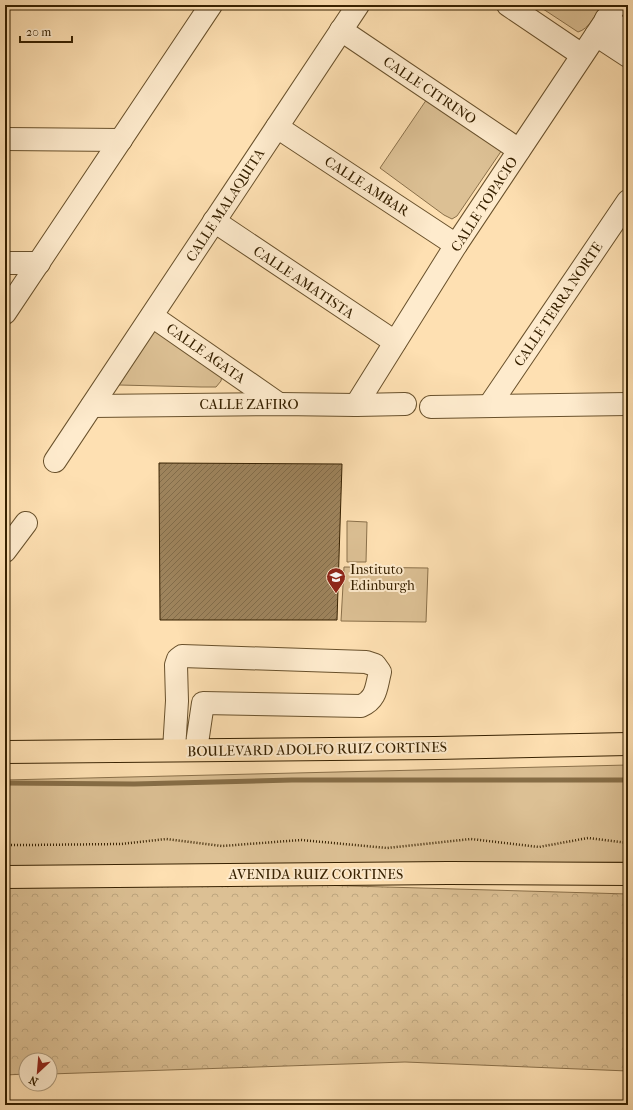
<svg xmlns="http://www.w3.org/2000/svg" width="633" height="1110" viewBox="0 0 633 1110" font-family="'IM FELL French Canon',serif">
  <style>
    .green { fill: #dcc094; stroke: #8a704a }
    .forest { fill: url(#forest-crowns); stroke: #8a704a }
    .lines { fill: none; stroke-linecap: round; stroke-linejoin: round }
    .stream { stroke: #866d46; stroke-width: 5 }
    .building { fill: url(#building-hatch); stroke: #372100 }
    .minor-casing { stroke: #69512c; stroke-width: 24 }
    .major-casing { stroke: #372100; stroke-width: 24 }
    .path { stroke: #372100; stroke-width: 2.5; stroke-dasharray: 1 2; stroke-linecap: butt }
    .minor { stroke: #feebcd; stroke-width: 22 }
    .major { stroke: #fee0b2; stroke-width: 22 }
    .labels { text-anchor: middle; stroke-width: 4; stroke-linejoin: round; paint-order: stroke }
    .street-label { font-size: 14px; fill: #372100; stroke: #feebcd }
    .poi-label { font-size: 14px; fill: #372100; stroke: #feebcd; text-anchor: start }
  </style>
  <defs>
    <pattern id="forest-crowns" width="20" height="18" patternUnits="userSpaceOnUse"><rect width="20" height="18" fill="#dcc094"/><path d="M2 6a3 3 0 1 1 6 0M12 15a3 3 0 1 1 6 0" fill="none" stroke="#bda57e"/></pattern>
    <pattern id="building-hatch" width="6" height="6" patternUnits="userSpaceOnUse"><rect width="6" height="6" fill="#9e845d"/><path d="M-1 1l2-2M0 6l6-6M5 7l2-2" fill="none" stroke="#826c4a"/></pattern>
  </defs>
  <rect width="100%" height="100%" fill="#fee0b2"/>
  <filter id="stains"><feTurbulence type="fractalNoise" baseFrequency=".005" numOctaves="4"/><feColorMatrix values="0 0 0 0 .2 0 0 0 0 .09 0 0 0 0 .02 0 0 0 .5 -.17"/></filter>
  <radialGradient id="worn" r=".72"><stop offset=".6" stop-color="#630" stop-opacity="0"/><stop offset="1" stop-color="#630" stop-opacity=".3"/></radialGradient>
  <g class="green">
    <path d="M537 5H602C595 15 589 29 578 32Z"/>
    <polygon points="429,96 502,150 457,216 452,219 444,215 380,168"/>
    <polygon points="157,327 222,374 221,381 216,387 201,387 119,385"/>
    <polygon points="347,521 367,522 366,562 347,562"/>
    <polygon points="344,567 428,568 426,622 341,621"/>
    <polygon points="628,765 628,862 5,867 5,780"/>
  </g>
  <polygon class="forest" points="5,876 628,894 628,1071 405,1062 50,1074 50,1060 26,1060 26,1074 5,1075"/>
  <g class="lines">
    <polyline class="stream" points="5,783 134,784 292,780 628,780"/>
  </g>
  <polygon class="building" points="159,463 342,464 337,620 160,620"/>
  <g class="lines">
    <defs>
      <g id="minor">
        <polyline points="508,5 582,55"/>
        <polyline points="606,19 628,33"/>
        <polyline points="341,30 519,150"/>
        <polyline points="596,35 628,56"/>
        <polyline points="277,127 456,245"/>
        <polyline points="5,139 121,140"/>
        <polyline points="214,221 395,342"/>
        <polyline points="5,263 39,263"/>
        <polyline points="5,313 211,5"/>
        <polyline points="152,316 279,404"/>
        <polyline points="356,405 456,245 616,5"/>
        <polyline points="92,406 279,404 356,405 405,404"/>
        <polyline points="489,406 628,201"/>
        <polyline points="431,407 628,404"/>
        <polyline points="55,461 358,5"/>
        <polyline points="5,551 26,523"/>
        <path d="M174 750 177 701 176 665 178 659 182 656 366 662 375 665 380 672C376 687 377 699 361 706L203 703 196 750"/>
      </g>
      <g id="major">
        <polyline points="5,752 435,748 628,744"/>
        <polyline points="5,877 448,873 628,874"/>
      </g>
    </defs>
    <use href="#minor" class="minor-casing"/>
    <use href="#major" class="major-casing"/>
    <polyline class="path" points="5,845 28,845 121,844 166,839 222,846 301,840 387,848 471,839 539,847 588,838 628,843"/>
    <use href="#minor" class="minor"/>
    <use href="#major" class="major"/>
  </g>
  <defs>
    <symbol id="school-pin" viewBox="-11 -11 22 30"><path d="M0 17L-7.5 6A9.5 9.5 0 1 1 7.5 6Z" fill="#8f2418" stroke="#feebcd"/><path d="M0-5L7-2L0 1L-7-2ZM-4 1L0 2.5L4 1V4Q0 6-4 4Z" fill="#fff"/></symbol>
  </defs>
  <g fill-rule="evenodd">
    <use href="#school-pin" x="325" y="566" width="22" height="30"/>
  </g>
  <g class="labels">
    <g class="street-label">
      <text transform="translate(430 90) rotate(34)" y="5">CALLE CITRINO</text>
      <text transform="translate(367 186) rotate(33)" y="5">CALLE AMBAR</text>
      <text transform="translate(484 204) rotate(-57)" y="5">CALLE TOPACIO</text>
      <text transform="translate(225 205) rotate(-57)" y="5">CALLE MALAQUITA</text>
      <text transform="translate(304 282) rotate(34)" y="5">CALLE AMATISTA</text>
      <text transform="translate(558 304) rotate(-56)" y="5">CALLE TERRA NORTE</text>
      <text transform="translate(206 353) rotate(35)" y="5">CALLE AGATA</text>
      <text x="249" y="409">CALLE ZAFIRO</text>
      <text transform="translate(317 749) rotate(-1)" y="5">BOULEVARD ADOLFO RUIZ CORTINES</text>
      <text x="316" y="879">AVENIDA RUIZ CORTINES</text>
    </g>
    <g class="poi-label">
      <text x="350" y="574">Instituto<tspan x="350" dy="16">Edinburgh</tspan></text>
    </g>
  </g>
  <rect width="633" height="1110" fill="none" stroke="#fee0b2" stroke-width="20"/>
  <rect x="6" y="6" width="621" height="1098" fill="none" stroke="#372100" stroke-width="2"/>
  <rect x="10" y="10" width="613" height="1090" fill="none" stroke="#372100"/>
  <g transform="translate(38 1072) rotate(206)"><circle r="19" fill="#feebcd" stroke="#ae9a7b"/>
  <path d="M0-3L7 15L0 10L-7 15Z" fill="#8f2418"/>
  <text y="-6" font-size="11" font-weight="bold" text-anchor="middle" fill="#372100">N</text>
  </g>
  <path d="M20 36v6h52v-6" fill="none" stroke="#372100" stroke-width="2"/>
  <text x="26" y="36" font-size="12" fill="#372100" stroke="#feebcd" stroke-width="3" paint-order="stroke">20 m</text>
  <rect width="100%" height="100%" filter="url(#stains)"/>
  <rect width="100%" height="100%" fill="url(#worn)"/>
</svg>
